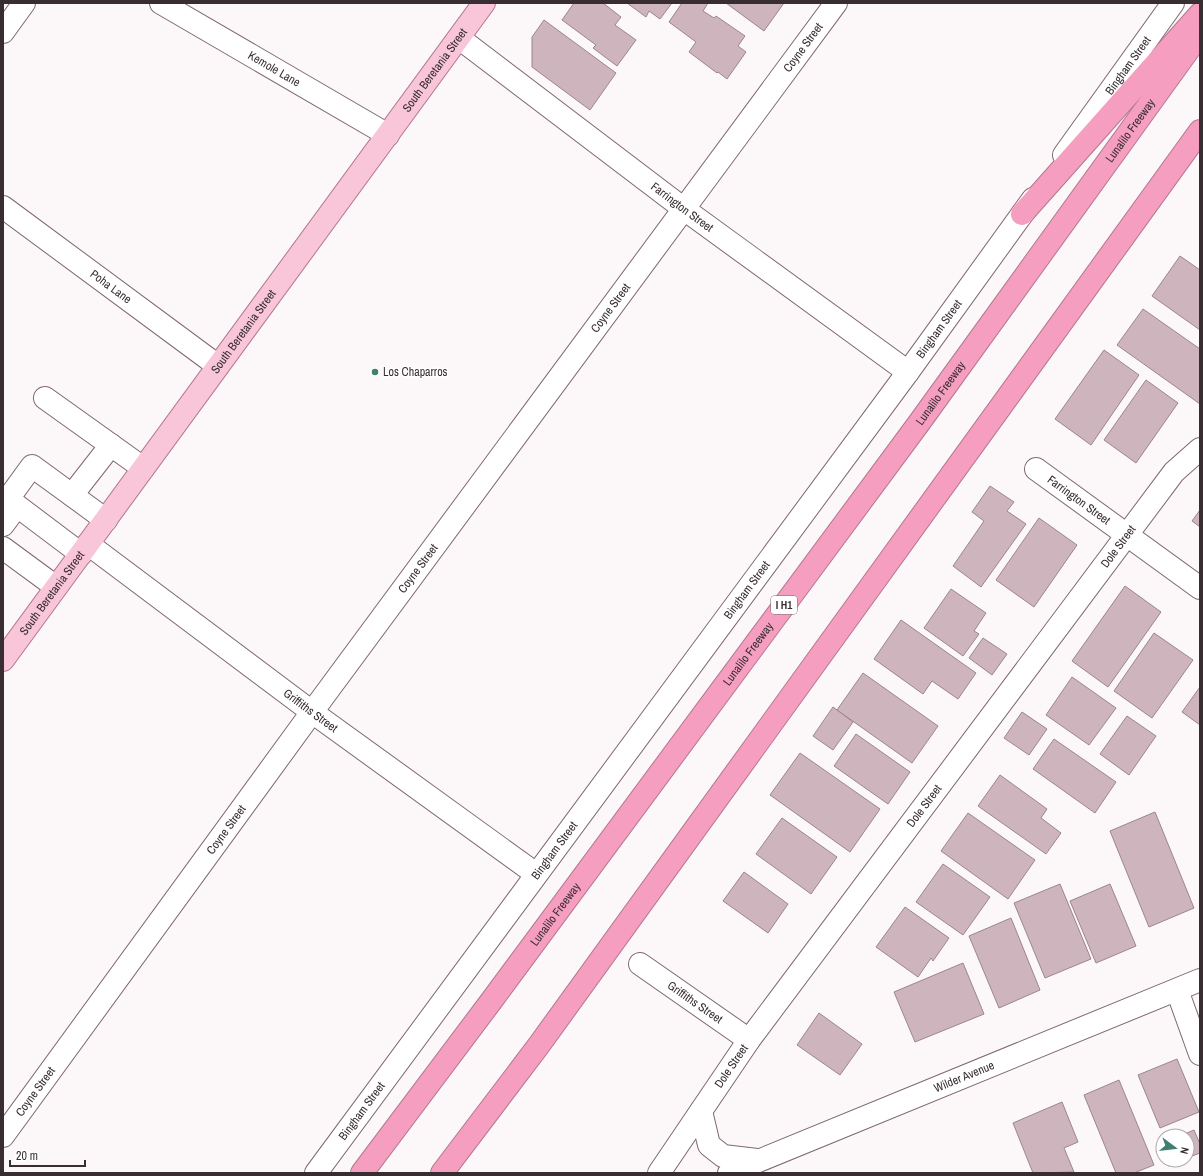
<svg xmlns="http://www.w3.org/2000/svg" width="1203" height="1176" viewBox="0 0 1203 1176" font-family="'Archivo Narrow',sans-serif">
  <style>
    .building { fill: #ceb5bd; stroke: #9c858d }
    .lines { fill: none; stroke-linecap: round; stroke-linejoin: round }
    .minor-casing { stroke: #7f6870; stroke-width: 24 }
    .major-casing { stroke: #b3778d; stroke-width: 24 }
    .highway-casing { stroke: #b3778d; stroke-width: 24 }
    .minor { stroke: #fff; stroke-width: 22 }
    .major { stroke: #f9c5d9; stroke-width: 22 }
    .highway { stroke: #f59ebf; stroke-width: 22 }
    .poi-dot { fill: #3f8070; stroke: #fff; stroke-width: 1.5 }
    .labels { text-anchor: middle; stroke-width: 3; stroke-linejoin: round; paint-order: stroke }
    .shield { fill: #fff; stroke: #746d6f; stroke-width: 1 }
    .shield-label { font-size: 11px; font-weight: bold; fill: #382e31 }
    .street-label { font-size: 12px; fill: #382e31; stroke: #fff }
    .poi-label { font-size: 12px; fill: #382e31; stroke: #fff; text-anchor: start }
  </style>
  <rect width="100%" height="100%" fill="#fcf7f9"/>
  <g class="building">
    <polygon points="574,3 603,3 621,17 615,25 636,40 617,66 593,48 596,45 562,20"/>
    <polygon points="627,3 672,3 660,19 649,11 646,17"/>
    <polygon points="682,3 708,3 703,11 714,18 716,16 745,36 738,46 746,52 727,79 718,72 717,73 689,52 696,42 669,22"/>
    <polygon points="726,3 784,3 764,31"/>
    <polygon points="544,20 616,73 590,110 532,67 532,37"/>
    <polygon points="1180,256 1200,270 1200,330 1152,296"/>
    <polygon points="1143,309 1200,349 1200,404 1117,345"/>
    <polygon points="1104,350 1139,375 1091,445 1055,419"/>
    <polygon points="1146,380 1178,403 1136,463 1104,440"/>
    <polygon points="990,486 1014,502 1007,511 1026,524 981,587 953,566 984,521 972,512"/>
    <polygon points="1200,510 1200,527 1192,521"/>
    <polygon points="1039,518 1077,545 1034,607 996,580"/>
    <polygon points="1125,586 1161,612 1108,687 1072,661"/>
    <polygon points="951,589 986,613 974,631 979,634 963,656 924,628"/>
    <polygon points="901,620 976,673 958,699 932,681 923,694 874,659"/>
    <polygon points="1154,633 1193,660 1152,718 1114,691"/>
    <polygon points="983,638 1007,654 992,675 969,658"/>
    <polygon points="863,673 938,726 912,763 837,710"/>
    <polygon points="1072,677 1116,708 1089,745 1046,715"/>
    <polygon points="1200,687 1200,725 1182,712"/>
    <polygon points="833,707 853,722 833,750 813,736"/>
    <polygon points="1022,712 1047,729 1029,755 1004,738"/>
    <polygon points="1127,716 1156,736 1129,775 1100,754"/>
    <polygon points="856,734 910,772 888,804 834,766"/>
    <polygon points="1054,739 1116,782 1095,813 1033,769"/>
    <polygon points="800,753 880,809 850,852 770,795"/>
    <polygon points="1000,775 1047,809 1041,818 1061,833 1046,854 978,806"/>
    <polygon points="1155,812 1194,908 1149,927 1110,831"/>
    <polygon points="968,813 1035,860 1008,899 941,851"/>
    <polygon points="782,818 837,857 811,894 756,854"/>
    <polygon points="943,864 990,897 963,935 916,902"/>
    <polygon points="744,872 788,904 768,933 723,901"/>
    <polygon points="1060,884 1091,959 1045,978 1014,903"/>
    <polygon points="1110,884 1136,946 1096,963 1070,901"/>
    <polygon points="905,907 949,938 933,961 931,958 918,977 876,947"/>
    <polygon points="1011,918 1040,990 999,1008 969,936"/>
    <polygon points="963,963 984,1014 915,1042 894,992"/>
    <polygon points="819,1013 862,1044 840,1075 797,1045"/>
    <polygon points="1177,1059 1199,1112 1160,1128 1138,1075"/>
    <polygon points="1119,1080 1154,1165 1134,1173 1116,1173 1084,1095"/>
    <polygon points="1062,1102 1078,1142 1064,1148 1074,1172 1033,1173 1013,1123"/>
    <polygon points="1194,1130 1200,1144 1200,1153 1187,1158 1187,1136 1180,1136"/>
    <polygon points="1163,1143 1163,1154 1159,1145"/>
    <polygon points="1165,1160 1182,1160 1168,1166"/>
  </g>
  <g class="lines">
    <defs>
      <g id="minor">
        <path id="s1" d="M161 3 388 135"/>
        <polyline points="3,32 24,3"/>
        <path id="s2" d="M459 38 684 209 908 372"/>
        <path id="s3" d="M1064 155 1173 3"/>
        <path id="s4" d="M3 207 218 366"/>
        <polyline points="45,398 143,468"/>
        <path id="s5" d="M1036 469 1200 588"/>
        <polyline points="72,495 111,445"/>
        <polyline points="3,525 17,506"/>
        <path id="s6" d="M88 544 312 712 536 874"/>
        <polyline points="3,548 56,587"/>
        <polyline points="81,554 8,499 32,466 106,520"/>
        <path id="s7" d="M640 964 749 1040"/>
        <polyline points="1177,990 1200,1054"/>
        <polyline points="701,1111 709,1145 723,1156 757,1160"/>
        <path id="s8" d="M3 1136 312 712 836 3"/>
        <path id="s9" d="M316 1173 908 372 1033 199"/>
        <path id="s10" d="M659 1173 749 1040 1174 472 1200 449"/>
        <path id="s11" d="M729 1173 1200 980"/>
      </g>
      <g id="major">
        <path id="s12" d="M3 660 484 3"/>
      </g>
      <g id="highway">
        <polyline points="1022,214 1200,14"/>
        <path id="s13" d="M362 1173 492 1000 919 423 1200 34"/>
        <polyline points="442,1173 539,1045 1200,131"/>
      </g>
    </defs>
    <use href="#minor" class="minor-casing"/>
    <use href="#major" class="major-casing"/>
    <use href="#highway" class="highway-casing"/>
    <use href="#minor" class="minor"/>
    <use href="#major" class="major"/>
    <use href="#highway" class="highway"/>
  </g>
  <circle class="poi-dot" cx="375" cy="372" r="4"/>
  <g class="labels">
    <rect class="shield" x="771" y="596" width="26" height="18" rx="3"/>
    <g class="shield-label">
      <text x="784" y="609">I H1</text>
    </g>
    <g class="street-label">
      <text dy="4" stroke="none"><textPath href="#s8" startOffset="1351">Coyne Street</textPath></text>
      <text dy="4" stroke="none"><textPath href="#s3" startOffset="110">Bingham Street</textPath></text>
      <text dy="4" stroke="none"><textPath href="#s1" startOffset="131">Kemole Lane</textPath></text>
      <text dy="4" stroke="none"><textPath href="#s12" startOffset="731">South Beretania Street</textPath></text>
      <text dy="4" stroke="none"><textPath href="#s13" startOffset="1295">Lunalilo Freeway</textPath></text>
      <text dy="4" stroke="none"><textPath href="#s2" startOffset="280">Farrington Street</textPath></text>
      <text dy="4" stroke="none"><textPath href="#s4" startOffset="134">Poha Lane</textPath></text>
      <text dy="4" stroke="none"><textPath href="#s8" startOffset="1027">Coyne Street</textPath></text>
      <text dy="4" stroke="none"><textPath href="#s9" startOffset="1049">Bingham Street</textPath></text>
      <text dy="4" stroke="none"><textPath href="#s12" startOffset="407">South Beretania Street</textPath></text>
      <text dy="4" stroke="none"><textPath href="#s13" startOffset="971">Lunalilo Freeway</textPath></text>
      <text dy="4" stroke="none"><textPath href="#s5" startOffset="53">Farrington Street</textPath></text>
      <text dy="4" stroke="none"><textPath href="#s10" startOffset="777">Dole Street</textPath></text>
      <text dy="4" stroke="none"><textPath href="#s8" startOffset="703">Coyne Street</textPath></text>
      <text dy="4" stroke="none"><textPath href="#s9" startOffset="725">Bingham Street</textPath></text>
      <text dy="4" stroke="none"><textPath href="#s12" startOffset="83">South Beretania Street</textPath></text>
      <text dy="4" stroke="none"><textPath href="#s13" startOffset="647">Lunalilo Freeway</textPath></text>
      <text dy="4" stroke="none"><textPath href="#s6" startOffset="278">Griffiths Street</textPath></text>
      <text dy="4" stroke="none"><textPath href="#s10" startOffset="453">Dole Street</textPath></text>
      <text dy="4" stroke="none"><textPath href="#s8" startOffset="379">Coyne Street</textPath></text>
      <text dy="4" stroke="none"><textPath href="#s9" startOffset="401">Bingham Street</textPath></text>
      <text dy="4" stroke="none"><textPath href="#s13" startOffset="323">Lunalilo Freeway</textPath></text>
      <text dy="4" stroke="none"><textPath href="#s7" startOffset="67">Griffiths Street</textPath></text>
      <text dy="4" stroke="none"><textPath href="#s10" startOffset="129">Dole Street</textPath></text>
      <text dy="4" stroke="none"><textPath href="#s11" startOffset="254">Wilder Avenue</textPath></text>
      <text dy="4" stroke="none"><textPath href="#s8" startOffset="55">Coyne Street</textPath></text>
      <text dy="4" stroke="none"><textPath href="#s9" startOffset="77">Bingham Street</textPath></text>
    </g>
    <g class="poi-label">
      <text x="383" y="376">Los Chaparros</text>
    </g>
  </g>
  <rect width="1203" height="1176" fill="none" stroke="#382e31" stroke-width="8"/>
  <g transform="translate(1175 1148) rotate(105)"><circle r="19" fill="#ffffff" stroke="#afabad"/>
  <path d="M0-3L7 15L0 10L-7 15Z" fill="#3f8070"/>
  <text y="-6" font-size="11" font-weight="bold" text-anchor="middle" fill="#382e31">N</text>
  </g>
  <path d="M10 1160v6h75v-6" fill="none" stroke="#382e31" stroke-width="2"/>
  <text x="16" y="1160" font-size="12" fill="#382e31" stroke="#ffffff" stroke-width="3" paint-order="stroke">20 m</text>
</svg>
